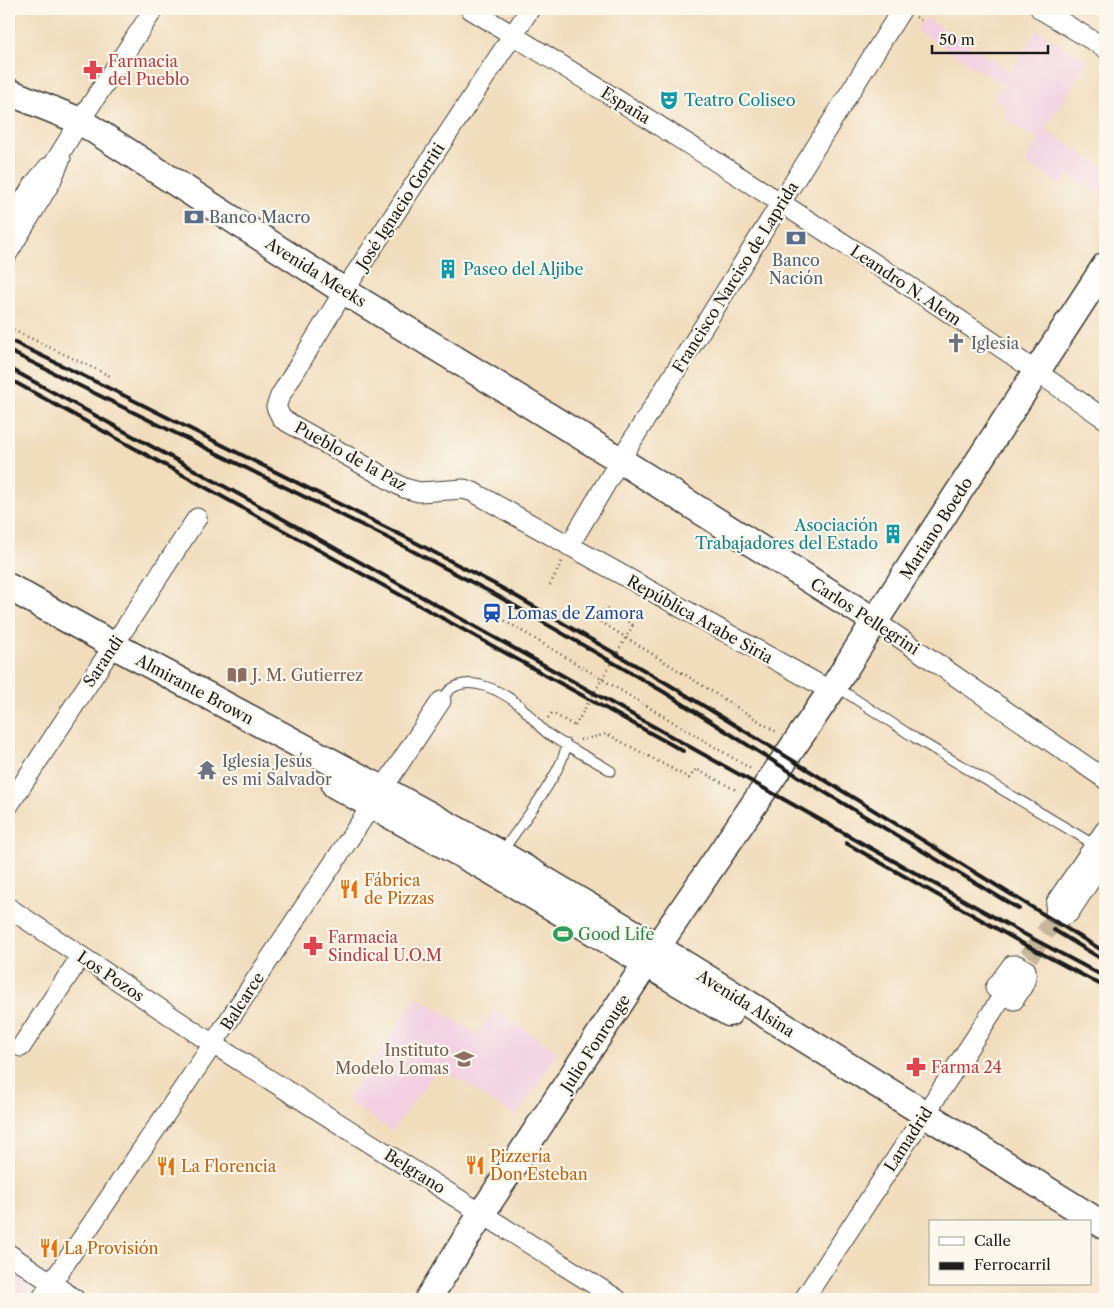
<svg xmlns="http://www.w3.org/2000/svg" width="1114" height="1308" viewBox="0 0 1114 1308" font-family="'Libre Caslon Text',serif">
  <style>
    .built { fill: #f2cfe1 }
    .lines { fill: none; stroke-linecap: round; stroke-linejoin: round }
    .street-tunnel { stroke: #c6b69c; stroke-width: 19; stroke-dasharray: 19 9; stroke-linecap: butt }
    .lane-casing { stroke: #3c3934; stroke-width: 11 }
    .street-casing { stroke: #3c3934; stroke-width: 21 }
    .secondary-casing { stroke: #3c3934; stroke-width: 29 }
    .path { stroke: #3c3934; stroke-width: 2.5; stroke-dasharray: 1 4; stroke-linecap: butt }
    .lane { stroke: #fff; stroke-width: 9 }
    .street { stroke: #fff; stroke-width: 19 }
    .secondary { stroke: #fff; stroke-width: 26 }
    .rail { stroke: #1c1c1c; stroke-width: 4 }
    .path-bridge { stroke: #3c3934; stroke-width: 2.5; stroke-dasharray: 1 4; stroke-linecap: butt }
    .labels { text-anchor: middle; stroke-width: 4.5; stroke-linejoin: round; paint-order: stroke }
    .health-label { font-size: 16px; fill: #be3a42; stroke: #fbf7ec; text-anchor: start }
    .culture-label { font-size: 16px; fill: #0d838f; stroke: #fbf7ec; text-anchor: start }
    .street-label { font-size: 16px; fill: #1c1c1c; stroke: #fbf7ec }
    .service-label { font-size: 16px; fill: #4e5e75; stroke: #fbf7ec; text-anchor: start }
    .worship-label { font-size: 16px; fill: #5b616d; stroke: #fbf7ec; text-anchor: start }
    .transit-label { font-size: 16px; fill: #164399; stroke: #fbf7ec; text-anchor: start }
    .education-label { font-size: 16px; fill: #785e54; stroke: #fbf7ec; text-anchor: start }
    .food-label { font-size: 16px; fill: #c56008; stroke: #fbf7ec; text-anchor: start }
    .leisure-label { font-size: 16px; fill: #27864d; stroke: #fbf7ec; text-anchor: start }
  </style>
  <rect width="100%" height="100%" fill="#fbf7ec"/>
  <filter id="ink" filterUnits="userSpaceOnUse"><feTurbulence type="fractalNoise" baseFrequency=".02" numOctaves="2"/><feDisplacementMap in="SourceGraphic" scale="10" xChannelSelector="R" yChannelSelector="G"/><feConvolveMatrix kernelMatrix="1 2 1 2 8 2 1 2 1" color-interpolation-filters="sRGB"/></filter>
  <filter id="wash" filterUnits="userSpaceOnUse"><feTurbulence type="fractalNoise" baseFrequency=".0096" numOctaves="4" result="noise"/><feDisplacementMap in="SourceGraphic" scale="20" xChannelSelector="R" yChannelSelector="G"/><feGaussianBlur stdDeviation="1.12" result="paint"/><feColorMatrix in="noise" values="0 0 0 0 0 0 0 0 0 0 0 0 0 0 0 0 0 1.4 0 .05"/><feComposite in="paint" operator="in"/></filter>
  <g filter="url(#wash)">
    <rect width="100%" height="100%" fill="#f1dcbc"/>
    <g class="built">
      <polygon points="926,18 1011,71 1037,30 1088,61 1045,130 1105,168 1105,198 1069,176 1062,186 1025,163 1039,140 1003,118 1009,107 995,99 1003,85 917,31"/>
      <polygon points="417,996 478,1034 494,1009 558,1052 516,1117 439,1066 392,1131 345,1100 390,1037"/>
      <polygon points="9,1263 37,1281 25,1299 9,1299"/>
    </g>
  </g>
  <g filter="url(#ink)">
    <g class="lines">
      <polyline class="street-tunnel" points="1013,980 1064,905"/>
      <defs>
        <g id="lane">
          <polyline points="9,214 30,181 45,163"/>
          <polyline points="9,261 55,185 66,159"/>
          <polyline points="837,687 915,738 1095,845"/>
          <path d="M441 701C444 697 447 692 451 689 471 675 501 691 518 704 529 713 537 726 548 734 568 748 591 758 611 771"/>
          <path d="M501 853C517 830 566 768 566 744"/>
        </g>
        <g id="street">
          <path d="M470 9C685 140 899 275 1105 419"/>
          <polyline points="530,9 344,291 280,396 276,407 282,419 404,488 419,492 464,489 473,492 831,691"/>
          <polyline points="1040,9 1105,48"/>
          <polyline points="9,236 80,121 154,9"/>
          <polyline points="569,546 620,460 902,9"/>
          <polyline points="875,621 1105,779"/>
          <polyline points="9,805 197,518"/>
          <polyline points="1105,830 1058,899 1056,903 1055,913 1062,916 1069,913 1105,858"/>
          <polyline points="9,908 213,1044 617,1299"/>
          <path d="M995 988 1012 965H1017L1026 970C1028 982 1020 990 1014 1000"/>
          <polyline points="21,1047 81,956"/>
          <polyline points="9,1254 75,1299"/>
          <polyline points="41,1299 213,1044 441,701"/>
          <polyline points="804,1299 1013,980"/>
        </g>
        <g id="secondary">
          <polyline points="9,92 80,121 344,291 620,460 875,621"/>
          <polyline points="9,587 113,645 382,789 501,854 657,947 1105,1226"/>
          <polyline points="335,785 490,870 729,1013"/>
          <polyline points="428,1299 482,1213 657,947 831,691 875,621 1105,266"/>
        </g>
      </defs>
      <use href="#lane" class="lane-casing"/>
      <use href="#street" class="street-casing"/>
      <use href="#secondary" class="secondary-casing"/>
      <g class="path">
        <polyline points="916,17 923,21"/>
        <polyline points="9,328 110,376"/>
        <polyline points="550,585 562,561"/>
        <polyline points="492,613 753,770"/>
        <polyline points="633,625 605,608 598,620 778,733"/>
        <polyline points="548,718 552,713 575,726"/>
        <polyline points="580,740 607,734 689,778 696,769 738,791"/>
      </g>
      <use href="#lane" class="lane"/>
      <use href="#street" class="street"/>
      <use href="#secondary" class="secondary"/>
      <g class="rail">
        <polyline points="9,340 123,395 405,537 500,587 668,684 1105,952"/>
        <polyline points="9,351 388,538 496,595 664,692 781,766 1019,909"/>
        <polyline points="9,368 240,495 1026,935 1105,977"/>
        <polyline points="9,379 683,751"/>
        <polyline points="846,843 1022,943 1105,987"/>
        <polyline points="1054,930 1105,961"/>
      </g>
      <polyline class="path-bridge" points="575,726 633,625"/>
    </g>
  </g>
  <defs>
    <symbol id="pharmacy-bare" viewBox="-9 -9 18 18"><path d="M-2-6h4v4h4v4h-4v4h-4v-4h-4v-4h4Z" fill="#e0444e" stroke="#fbf7ec" stroke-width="2.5" paint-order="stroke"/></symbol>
    <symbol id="theatre-bare" viewBox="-9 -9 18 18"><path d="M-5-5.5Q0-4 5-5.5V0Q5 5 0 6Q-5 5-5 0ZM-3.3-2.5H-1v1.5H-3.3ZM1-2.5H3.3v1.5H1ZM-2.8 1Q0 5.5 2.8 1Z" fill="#0f9aa8" stroke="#fbf7ec" stroke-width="2.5" paint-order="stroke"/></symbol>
    <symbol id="bank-bare" viewBox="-9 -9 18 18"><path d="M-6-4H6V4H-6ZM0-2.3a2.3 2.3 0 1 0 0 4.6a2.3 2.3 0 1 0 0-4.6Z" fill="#5c6f8a" stroke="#fbf7ec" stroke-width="2.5" paint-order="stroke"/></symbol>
    <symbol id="building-bare" viewBox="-9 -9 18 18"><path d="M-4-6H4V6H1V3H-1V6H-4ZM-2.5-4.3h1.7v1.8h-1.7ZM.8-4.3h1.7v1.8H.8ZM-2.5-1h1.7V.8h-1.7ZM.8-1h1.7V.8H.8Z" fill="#0f9aa8" stroke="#fbf7ec" stroke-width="2.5" paint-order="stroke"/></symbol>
    <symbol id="church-bare" viewBox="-9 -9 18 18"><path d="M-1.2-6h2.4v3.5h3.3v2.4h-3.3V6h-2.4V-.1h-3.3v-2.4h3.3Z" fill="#6b7280" stroke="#fbf7ec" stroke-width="2.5" paint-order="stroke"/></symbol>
    <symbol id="station-bare" viewBox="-9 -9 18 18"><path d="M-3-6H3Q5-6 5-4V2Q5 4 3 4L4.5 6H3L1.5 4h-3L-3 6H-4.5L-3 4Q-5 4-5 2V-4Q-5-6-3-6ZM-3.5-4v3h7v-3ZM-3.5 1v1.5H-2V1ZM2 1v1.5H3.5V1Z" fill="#1a4fb4" stroke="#fbf7ec" stroke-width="2.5" paint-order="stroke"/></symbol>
    <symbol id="library-bare" viewBox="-9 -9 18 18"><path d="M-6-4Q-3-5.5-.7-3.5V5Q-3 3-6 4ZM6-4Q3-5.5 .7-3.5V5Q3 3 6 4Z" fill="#8d6e63" stroke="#fbf7ec" stroke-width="2.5" paint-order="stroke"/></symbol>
    <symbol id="temple-bare" viewBox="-9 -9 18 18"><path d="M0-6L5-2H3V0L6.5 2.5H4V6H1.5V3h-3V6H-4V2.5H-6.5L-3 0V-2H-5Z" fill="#6b7280" stroke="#fbf7ec" stroke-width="2.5" paint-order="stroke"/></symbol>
    <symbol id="restaurant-bare" viewBox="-9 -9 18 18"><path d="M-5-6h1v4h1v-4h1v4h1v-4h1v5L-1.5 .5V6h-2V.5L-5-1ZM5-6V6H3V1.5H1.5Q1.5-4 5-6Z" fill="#e8710a" stroke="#fbf7ec" stroke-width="2.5" paint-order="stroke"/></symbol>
    <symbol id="stadium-bare" viewBox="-9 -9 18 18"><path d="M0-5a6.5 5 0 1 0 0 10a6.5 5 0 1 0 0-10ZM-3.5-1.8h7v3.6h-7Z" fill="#2e9e5b" stroke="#fbf7ec" stroke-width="2.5" paint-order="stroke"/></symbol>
    <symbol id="school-bare" viewBox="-9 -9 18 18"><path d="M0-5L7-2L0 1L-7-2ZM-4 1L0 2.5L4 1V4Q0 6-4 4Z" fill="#8d6e63" stroke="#fbf7ec" stroke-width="2.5" paint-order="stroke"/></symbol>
  </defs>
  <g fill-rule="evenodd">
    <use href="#pharmacy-bare" x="79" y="56" width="28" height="28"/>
    <use href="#theatre-bare" x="655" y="86" width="28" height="28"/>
    <use href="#bank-bare" x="180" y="203" width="28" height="28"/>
    <use href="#bank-bare" x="782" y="224" width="28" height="28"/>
    <use href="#building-bare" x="434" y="255" width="28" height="28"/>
    <use href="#church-bare" x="942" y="329" width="28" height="28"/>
    <use href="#building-bare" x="879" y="520" width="28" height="28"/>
    <use href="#station-bare" x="478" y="599" width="28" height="28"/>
    <use href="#library-bare" x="223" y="661" width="28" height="28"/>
    <use href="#temple-bare" x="193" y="756" width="28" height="28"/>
    <use href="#restaurant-bare" x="335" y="875" width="28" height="28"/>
    <use href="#stadium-bare" x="549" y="920" width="28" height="28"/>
    <use href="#pharmacy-bare" x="299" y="932" width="28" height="28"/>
    <use href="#school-bare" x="450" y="1045" width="28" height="28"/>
    <use href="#pharmacy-bare" x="902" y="1053" width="28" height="28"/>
    <use href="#restaurant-bare" x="461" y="1151" width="28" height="28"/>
    <use href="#restaurant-bare" x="152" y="1152" width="28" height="28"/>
    <use href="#restaurant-bare" x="35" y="1234" width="28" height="28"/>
  </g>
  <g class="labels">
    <g class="health-label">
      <text x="108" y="67">Farmacia<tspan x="108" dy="18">del Pueblo</tspan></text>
      <text x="328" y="943">Farmacia<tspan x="328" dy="18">Sindical U.O.M</tspan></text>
      <text x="931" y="1073">Farma 24</text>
    </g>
    <g class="culture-label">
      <text x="684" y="106">Teatro Coliseo</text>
      <text x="463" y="275">Paseo del Aljibe</text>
      <text x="878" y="531" text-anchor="end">Asociación<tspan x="878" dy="18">Trabajadores del Estado</tspan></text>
    </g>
    <g class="street-label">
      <text transform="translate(626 105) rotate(32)" y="6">España</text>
      <text transform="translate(400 206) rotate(-57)" y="6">José Ignacio Gorriti</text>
      <text transform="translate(316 272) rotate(32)" y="6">Avenida Meeks</text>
      <text transform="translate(735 277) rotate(-58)" y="6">Francisco Narciso de Laprida</text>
      <text transform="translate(906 285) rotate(34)" y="6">Leandro N. Alem</text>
      <text transform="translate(351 456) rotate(29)" y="6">Pueblo de la Paz</text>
      <text transform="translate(936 528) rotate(-57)" y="6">Mariano Boedo</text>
      <text transform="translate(865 616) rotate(33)" y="6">Carlos Pellegrini</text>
      <text transform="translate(700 619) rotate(29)" y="6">República Arabe Siria</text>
      <text transform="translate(103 661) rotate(-56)" y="6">Sarandi</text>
      <text transform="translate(195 689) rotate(28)" y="6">Almirante Brown</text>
      <text transform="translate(111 976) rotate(34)" y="6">Los Pozos</text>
      <text transform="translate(242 1001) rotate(-57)" y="6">Balcarce</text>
      <text transform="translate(746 1003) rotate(32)" y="6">Avenida Alsina</text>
      <text transform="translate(595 1043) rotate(-57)" y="6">Julio Fonrouge</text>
      <text transform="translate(908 1139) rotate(-57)" y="6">Lamadrid</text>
      <text transform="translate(415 1171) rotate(32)" y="6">Belgrano</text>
    </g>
    <g class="service-label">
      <text x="209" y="223">Banco Macro</text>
      <text x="796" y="266" text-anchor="middle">Banco<tspan x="796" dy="18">Nación</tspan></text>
    </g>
    <g class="worship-label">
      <text x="971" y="349">Iglesia</text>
      <text x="222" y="767">Iglesia Jesús<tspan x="222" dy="18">es mi Salvador</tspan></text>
    </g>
    <g class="transit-label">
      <text x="507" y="619">Lomas de Zamora</text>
    </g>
    <g class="education-label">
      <text x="252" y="681">J. M. Gutierrez</text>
      <text x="449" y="1056" text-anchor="end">Instituto<tspan x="449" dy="18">Modelo Lomas</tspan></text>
    </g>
    <g class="food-label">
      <text x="364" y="886">Fábrica<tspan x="364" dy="18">de Pizzas</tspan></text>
      <text x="490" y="1162">Pizzería<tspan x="490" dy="18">Don Esteban</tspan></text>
      <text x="181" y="1172">La Florencia</text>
      <text x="64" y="1254">La Provisión</text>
    </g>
    <g class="leisure-label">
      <text x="578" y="940">Good Life</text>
    </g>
  </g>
  <rect width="1114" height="1308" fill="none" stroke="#fbf7ec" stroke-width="30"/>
  <rect x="929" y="1220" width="162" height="65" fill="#fbf7ec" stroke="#a29f99"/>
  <rect x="939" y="1237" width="25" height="8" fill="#ffffff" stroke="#a29f99"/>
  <text x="974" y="1246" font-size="15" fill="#1c1c1c">Calle</text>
  <rect x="939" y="1262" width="25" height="8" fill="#1c1c1c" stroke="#a29f99"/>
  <text x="974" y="1270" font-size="15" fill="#1c1c1c">Ferrocarril</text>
  <path d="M932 45v8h116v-8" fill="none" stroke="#1c1c1c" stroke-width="2.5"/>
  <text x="939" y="45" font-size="15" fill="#1c1c1c" stroke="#fbf7ec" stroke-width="4" paint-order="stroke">50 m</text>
</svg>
